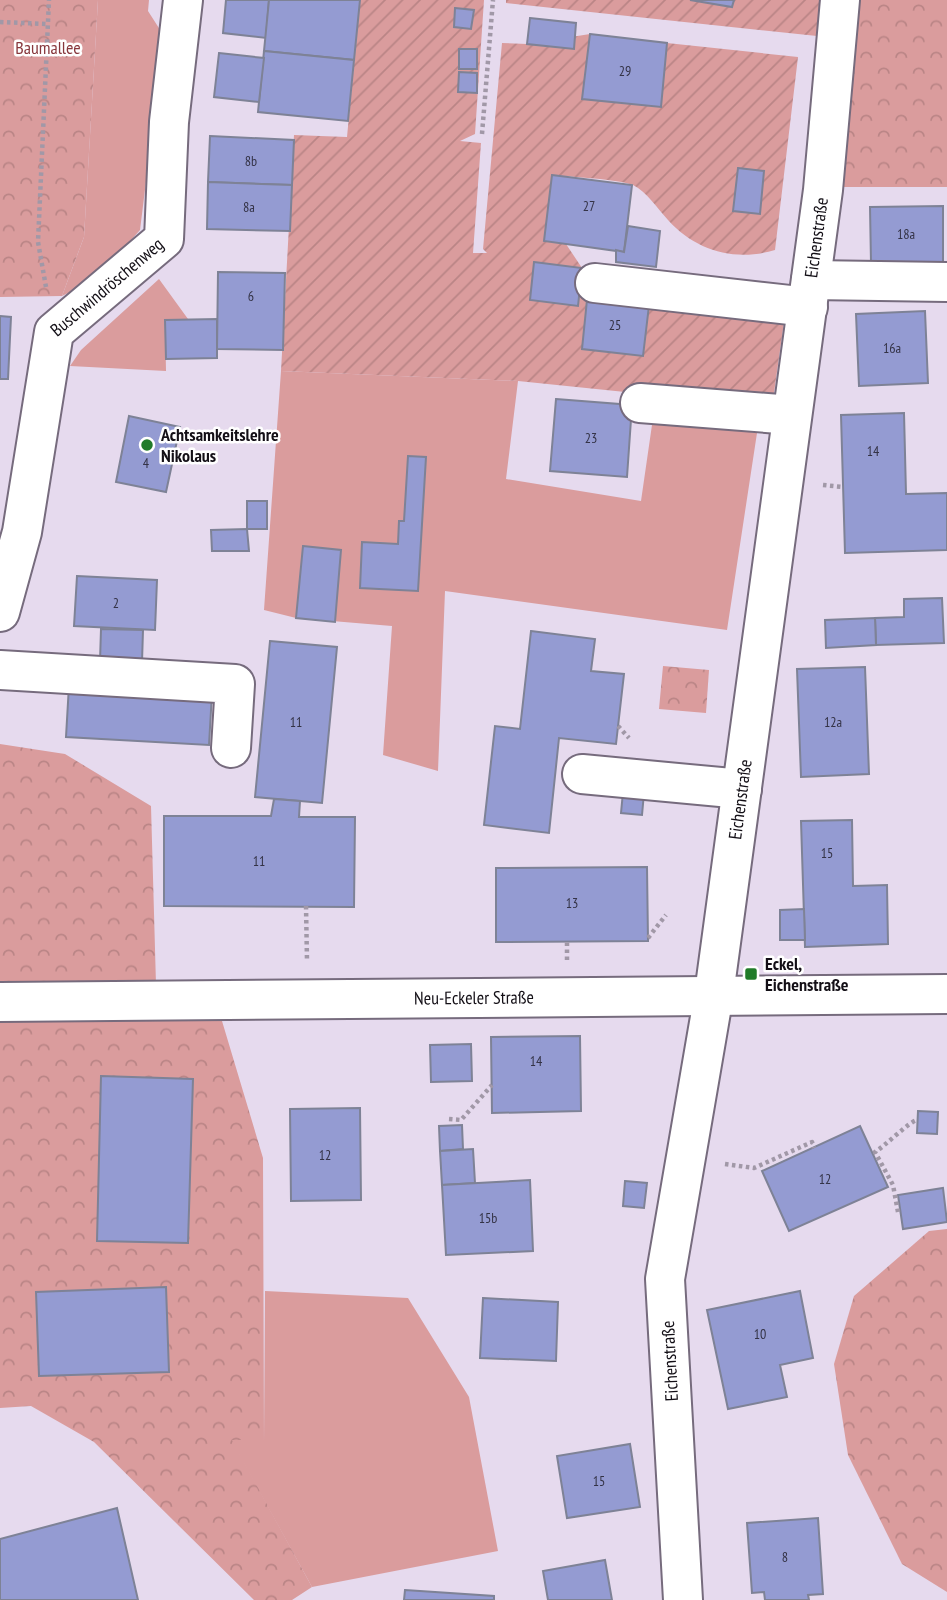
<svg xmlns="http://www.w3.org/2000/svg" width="947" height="1600" viewBox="0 0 947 1600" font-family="'PT Sans Narrow',sans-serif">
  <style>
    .grass { fill: #da9c9d }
    .forest { fill: url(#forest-crowns) }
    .garden { fill: url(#garden-furrows) }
    .building { fill: #949bd2; stroke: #7e8296; stroke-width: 2 }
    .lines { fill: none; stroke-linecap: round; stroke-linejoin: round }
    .minor-casing { stroke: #766b7d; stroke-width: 42 }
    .path { stroke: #a198a7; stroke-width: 4.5; stroke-dasharray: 3.5 3.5; stroke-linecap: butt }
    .minor { stroke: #fff; stroke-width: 38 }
    .poi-dot { fill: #217b29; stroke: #fff; stroke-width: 2.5 }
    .labels { text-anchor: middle; stroke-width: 5; stroke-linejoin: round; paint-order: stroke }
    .number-label { font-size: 14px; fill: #333245 }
    .park-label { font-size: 18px; fill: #87373c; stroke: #fff }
    .street-label { font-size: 18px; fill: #130f16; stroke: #fff }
    .poi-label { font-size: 18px; font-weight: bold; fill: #130f16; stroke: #fff; text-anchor: start }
  </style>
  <defs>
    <pattern id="forest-crowns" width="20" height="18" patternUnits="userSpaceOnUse" patternTransform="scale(1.75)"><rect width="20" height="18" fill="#da9c9d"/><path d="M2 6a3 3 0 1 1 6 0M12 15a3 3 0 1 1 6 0" fill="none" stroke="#ba8586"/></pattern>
    <pattern id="garden-furrows" width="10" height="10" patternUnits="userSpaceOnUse" patternTransform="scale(1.75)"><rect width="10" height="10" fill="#da9c9d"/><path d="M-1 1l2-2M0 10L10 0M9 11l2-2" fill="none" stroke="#ba8586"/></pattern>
  </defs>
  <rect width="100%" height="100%" fill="#e6daee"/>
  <g class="grass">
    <polygon points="98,0 149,0 148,11 164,36 140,230 96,279 62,296 84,237"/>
    <polygon points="159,279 188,319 165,320 166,371 70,366 81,350"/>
    <polygon points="281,371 518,381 506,479 641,501 653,418 757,433 727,630 445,591 438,771 383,755 392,626 296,618 264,610"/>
    <polygon points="265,1291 408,1298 469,1397 498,1551 312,1587 231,1440 264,1440"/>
  </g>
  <g class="forest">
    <polygon points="0,0 98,0 84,237 62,296 0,297"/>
    <polygon points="860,0 947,0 947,187 838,187"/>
    <polygon points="663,666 709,670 706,713 659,709"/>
    <polygon points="0,744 65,754 151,806 157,1020 222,1021 263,1158 264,1440 232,1440 312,1587 292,1600 254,1600 94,1442 31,1406 0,1408"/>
    <polygon points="947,1229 947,1592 902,1564 848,1455 834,1364 854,1296 929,1231"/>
  </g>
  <g class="garden">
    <path d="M360 0H484L475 134 460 141 481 143 473 253H487L483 249 502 43 527 44 590 34 583 99 660 107 667 43 798 57 775 250C735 262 696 251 668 220 657 208 647 192 633 185 618 179 571 177 552 175L544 241 566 244 582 268 534 263 530 300 578 306 580 290H588L582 349 642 356 649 301 784 322 772 407 518 381 281 371 294 135 347 137Z"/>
    <polygon points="506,0 821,0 817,36 506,3"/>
  </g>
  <g class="building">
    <polygon points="226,0 269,0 266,38 223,33"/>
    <polygon points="269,0 360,0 354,60 264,51"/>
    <polygon points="690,0 734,0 732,7"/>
    <polygon points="455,8 474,10 471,29 454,27"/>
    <polygon points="530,18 576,23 574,49 527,44"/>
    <polygon points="590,34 667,43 661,107 582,99"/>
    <rect x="459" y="49" width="18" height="20"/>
    <polygon points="264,51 354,60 348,121 258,112"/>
    <polygon points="219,53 264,58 259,102 214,97"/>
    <polygon points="459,72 477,73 477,93 458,92"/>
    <polygon points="210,136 294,140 292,185 208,182"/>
    <polygon points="738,168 764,171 760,214 733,211"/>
    <polygon points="552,175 632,185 624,252 544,241"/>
    <polygon points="208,182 292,185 290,231 207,229"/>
    <polygon points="943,206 943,262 871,263 870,207"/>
    <polygon points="628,226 660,231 656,267 616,262 616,250 624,252"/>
    <polygon points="534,262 582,268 578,306 530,300"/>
    <polygon points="218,272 285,273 283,350 217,349"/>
    <polygon points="588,290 650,297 643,356 582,349"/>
    <polygon points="925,311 928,383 859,386 856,314"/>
    <polygon points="0,316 11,317 8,379 0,379"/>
    <polygon points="217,319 217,358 166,359 165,320"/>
    <polygon points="556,399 632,405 627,477 550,471"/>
    <polygon points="904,413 906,494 947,493 947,550 845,553 841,415"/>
    <polygon points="129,416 180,427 166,492 116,482"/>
    <polygon points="408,456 426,457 418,591 360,588 362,542 398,544 399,521 404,521"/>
    <rect x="247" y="501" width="20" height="28"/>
    <polygon points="247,529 249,551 212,551 211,530"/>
    <polygon points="303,546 341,550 335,622 296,618"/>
    <polygon points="77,576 157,580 155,630 74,626"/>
    <polygon points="942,598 944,643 876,645 875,618 904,617 904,599"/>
    <polygon points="875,618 876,645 826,648 825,620"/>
    <polygon points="101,629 143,630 142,662 100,661"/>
    <polygon points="531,631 595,639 591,671 624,674 616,744 559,738 549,833 484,825 495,726 520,729"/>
    <polygon points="270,641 337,647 322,803 255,797"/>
    <polygon points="865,667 869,774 801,777 797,669"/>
    <polygon points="69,685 212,693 209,745 66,737"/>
    <polygon points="623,792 644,793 642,815 621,813"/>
    <polygon points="274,799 300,801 299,817 355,817 354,907 164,906 164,816 271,816"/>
    <polygon points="852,820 853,886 887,885 888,944 805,947 801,821"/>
    <polygon points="647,867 648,941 496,942 496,868"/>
    <polygon points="804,909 805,940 780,940 780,910"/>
    <polygon points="580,1036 581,1111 492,1113 491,1037"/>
    <polygon points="471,1044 472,1081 431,1082 430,1045"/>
    <polygon points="101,1076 193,1079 188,1243 97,1241"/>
    <polygon points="360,1108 361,1200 291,1201 290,1109"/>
    <polygon points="918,1111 938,1112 937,1134 917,1133"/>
    <polygon points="462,1125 463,1149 440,1151 439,1126"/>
    <polygon points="860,1126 888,1187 789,1231 762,1171"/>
    <polygon points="473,1149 475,1183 442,1185 440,1151"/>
    <polygon points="530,1180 533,1251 446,1255 442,1185"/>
    <polygon points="625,1181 647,1183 644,1208 623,1206"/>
    <polygon points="943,1188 947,1222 903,1229 898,1195"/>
    <polygon points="166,1287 169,1372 39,1376 36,1292"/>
    <polygon points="800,1291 813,1358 780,1365 787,1397 728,1409 707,1310"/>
    <polygon points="483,1298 558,1302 556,1361 480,1358"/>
    <polygon points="630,1444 640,1507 567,1518 557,1456"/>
    <polygon points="117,1508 138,1600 0,1600 0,1539"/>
    <polygon points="818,1518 823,1594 808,1595 809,1600 765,1600 764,1592 752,1593 747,1523"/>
    <polygon points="605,1560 612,1600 548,1600 543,1571"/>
    <polygon points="405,1590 494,1596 494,1600 404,1600"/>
  </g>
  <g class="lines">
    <defs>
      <g id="minor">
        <polyline points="811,280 947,282"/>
        <polyline points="595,283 808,307"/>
        <polyline points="640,403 792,415"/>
        <path id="s1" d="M0 612 22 532 54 332 164 239 169 122 183 0"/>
        <polyline points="0,670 235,684 231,748"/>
        <polyline points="582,774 742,789"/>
        <path id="s2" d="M0 1002 947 994"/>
        <path id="s3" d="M683 1600 665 1279 714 994 823 190 840 0"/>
      </g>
    </defs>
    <use href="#minor" class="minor-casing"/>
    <g class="path">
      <polyline points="0,22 47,24"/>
      <polyline points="482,134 493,0"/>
      <polyline points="46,287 38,242 49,0"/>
      <polyline points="823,485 843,487"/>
      <polyline points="618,726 629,738"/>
      <polyline points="306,906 307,961"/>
      <polyline points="648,938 666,915"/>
      <polyline points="567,960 567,942"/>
      <polyline points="449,1119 461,1120 492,1085"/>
      <polyline points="725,1164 754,1168 812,1142 814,1148"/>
      <path d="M898 1212 893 1185 875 1152C885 1146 910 1121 917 1120"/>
    </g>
    <use href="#minor" class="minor"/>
  </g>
  <g class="poi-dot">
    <circle cx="147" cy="445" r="7"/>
    <rect x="744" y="967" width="14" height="14" rx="3.5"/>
  </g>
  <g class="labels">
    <g class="number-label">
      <text x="625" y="76">29</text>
      <text x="251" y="166">8b</text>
      <text x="589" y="211">27</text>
      <text x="249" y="212">8a</text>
      <text x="906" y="239">18a</text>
      <text x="251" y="301">6</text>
      <text x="615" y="330">25</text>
      <text x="892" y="353">16a</text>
      <text x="591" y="443">23</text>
      <text x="873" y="456">14</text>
      <text x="146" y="468">4</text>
      <text x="116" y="608">2</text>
      <text x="296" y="727">11</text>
      <text x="833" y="727">12a</text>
      <text x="827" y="858">15</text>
      <text x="259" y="866">11</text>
      <text x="572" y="908">13</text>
      <text x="536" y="1066">14</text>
      <text x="325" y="1160">12</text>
      <text x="825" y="1184">12</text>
      <text x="488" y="1223">15b</text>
      <text x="760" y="1339">10</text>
      <text x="599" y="1486">15</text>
      <text x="785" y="1562">8</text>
    </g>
    <g class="park-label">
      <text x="48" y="54">Baumallee</text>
    </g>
    <g class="street-label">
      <text dy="6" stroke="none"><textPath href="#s3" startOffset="1374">Eichenstraße</textPath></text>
      <text dy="6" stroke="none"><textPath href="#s1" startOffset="355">Buschwindröschenweg</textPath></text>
      <text dy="6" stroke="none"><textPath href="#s3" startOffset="807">Eichenstraße</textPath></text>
      <text dy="6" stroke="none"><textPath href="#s2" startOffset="474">Neu-Eckeler Straße</textPath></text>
      <text transform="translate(670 1361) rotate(-93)" y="6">Eichenstraße</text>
    </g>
    <g class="poi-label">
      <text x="161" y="441">Achtsamkeitslehre<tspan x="161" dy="21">Nikolaus</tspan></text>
      <text x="765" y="970">Eckel,<tspan x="765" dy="21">Eichenstraße</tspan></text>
    </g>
  </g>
</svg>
